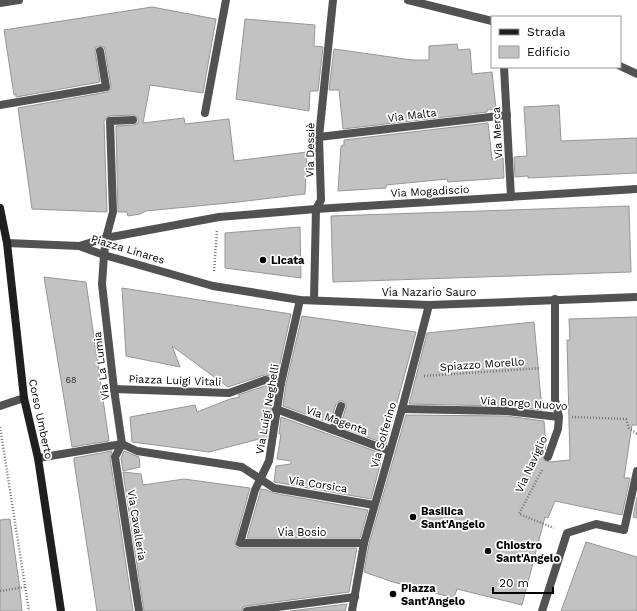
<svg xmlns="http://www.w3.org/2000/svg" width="637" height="611" viewBox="0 0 637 611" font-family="'Work Sans',sans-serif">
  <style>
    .building { fill: #c2c2c2; stroke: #969696 }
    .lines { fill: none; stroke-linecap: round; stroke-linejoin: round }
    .path { stroke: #747474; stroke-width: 2.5; stroke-dasharray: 1 2; stroke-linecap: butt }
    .service { stroke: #525252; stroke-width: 8 }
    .minor { stroke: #525252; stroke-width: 8 }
    .tertiary { stroke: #525252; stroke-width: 8 }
    .secondary { stroke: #1f1f1f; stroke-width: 8 }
    .poi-dot { fill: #000; stroke: #fff; stroke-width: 1.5 }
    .labels { text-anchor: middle; stroke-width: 3.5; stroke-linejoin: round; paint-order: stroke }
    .number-label { font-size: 9px; fill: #303030 }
    .street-label { font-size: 11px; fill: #000; stroke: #fff }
    .poi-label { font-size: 11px; font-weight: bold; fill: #000; stroke: #fff; text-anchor: start }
  </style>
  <rect width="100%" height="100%" fill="#fff"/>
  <g class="building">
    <polygon points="152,7 216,19 203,93 150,85 143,123 184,118 185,124 229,119 234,161 307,152 305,194 238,202 146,211 140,214 128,216 127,212 118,212 116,126 134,125 138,123 138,119 137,117 133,115 110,116 107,117 104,121 107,212 32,209 18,108 107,92 111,89 111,86 105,50 104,47 99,46 96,47 95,52 100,82 16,97 16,94 14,95 4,30"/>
    <polygon points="245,19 315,25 314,46 323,47 318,91 310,91 309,111 236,99"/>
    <polygon points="457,44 458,50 470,49 472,74 492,72 496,109 487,110 487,112 343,129 339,90 329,90 334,49 412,60 429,60 429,46"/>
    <polygon points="559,105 561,141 637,138 637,173 528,178 528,176 515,177 514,157 527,156 524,107"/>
    <polygon points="488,123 492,159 503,158 504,178 448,182 447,179 386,185 386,188 338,191 341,146 344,145 344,140"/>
    <polygon points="629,206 631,272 333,282 331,216"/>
    <polygon points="300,227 301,278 225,268 225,233"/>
    <polygon points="44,277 86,282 109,441 72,447"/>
    <polygon points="122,288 291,314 277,377 264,375 228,387 172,346 180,367 126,356"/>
    <polygon points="302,316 416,332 386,444 340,427 346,407 346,405 343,401 340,401 336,404 330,423 283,406 286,384"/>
    <polygon points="637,317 637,425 632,425 624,478 630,478 622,515 555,501 548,518 545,517 522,605 457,589 454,598 393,582 364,572 369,544 406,415 506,416 544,421 546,446 543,456 544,460 549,462 570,460 567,340 570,340 569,319"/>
    <polygon points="534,322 542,410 506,406 409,404 427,333"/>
    <polygon points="265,386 275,387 267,437 209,452 132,442 130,417 195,405 197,412 230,399 240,397 238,395"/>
    <polygon points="281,417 383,454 371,499 274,482 276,466 291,464 291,461 277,459 281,434 279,434"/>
    <polygon points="112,451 110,458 133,611 97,611 74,461 74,458"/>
    <polygon points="124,451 139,457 140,467 123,471 121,458"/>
    <polygon points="123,472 141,474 143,485 184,479 250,488 235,542 236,547 240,548 357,548 349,592 246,606 243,607 242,611 144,611"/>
    <polygon points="261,489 267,490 273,493 368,510 360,538 247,538"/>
    <polygon points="637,497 637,518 633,517"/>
    <polygon points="10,519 19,582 22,611 0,611 0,520"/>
    <polygon points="586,542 637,557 637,611 561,611"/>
    <polygon points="347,604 345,611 290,611"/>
  </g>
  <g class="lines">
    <g class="path">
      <polyline points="214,271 217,230"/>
      <polyline points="424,376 541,368"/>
      <polyline points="572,417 626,419 629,428 637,434"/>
      <polyline points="0,427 29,611"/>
      <polyline points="542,470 519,514 554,528"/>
      <polyline points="0,591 25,587"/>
    </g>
    <g class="service">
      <polyline points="0,105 106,87 100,51"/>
      <polyline points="205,113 226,0"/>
      <polyline points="104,255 106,238 113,212 110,121 133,120"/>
      <polyline points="333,430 341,406"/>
      <polyline points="122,444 115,457 139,611"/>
    </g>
    <g class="minor">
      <polyline points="504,67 511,197"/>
      <polyline points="319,137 507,115"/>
      <polyline points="7,243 79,246 104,255 213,286 300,300 429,305 637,297"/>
      <polyline points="79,246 106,238 219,217 316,209 637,189"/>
      <polyline points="104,255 102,284 114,389 122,444"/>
      <polyline points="300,300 281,383 269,461 255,490 240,543 364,543"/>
      <polyline points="314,300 316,209 321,200 319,137 333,0"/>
      <polyline points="114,389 229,393 265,380 281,383"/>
      <polyline points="0,406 24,398"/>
      <polyline points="276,409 390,451"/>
      <polyline points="402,409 506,411 559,417"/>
      <polyline points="122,444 137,451 242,467 274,488 374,505"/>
      <polyline points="548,457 558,429 559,417 555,400 555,299"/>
      <polyline points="38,458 122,444"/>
      <polyline points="247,611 355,597"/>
      <polyline points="352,611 364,543 402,409 429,305"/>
      <polyline points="542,611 567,533 596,524 624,530 637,471"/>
    </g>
    <g class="tertiary">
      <polyline points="408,0 492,21"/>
      <polyline points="0,3 19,0"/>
      <polyline points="620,66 637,74"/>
    </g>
    <polyline class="secondary" points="0,208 7,243 24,398 38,458 61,611"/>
  </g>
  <g class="poi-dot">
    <circle cx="263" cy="260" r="4"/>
    <circle cx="413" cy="517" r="4"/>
    <circle cx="488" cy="551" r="4"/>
    <circle cx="393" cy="594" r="4"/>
  </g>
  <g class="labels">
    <g class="number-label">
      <text x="71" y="383">68</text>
    </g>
    <g class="street-label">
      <text transform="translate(412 115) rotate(-7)" y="4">Via Malta</text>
      <text transform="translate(497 133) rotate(-93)" y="4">Via Merca</text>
      <text transform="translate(310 150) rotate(-89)" y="4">Via Dessiè</text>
      <text transform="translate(430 191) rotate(-3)" y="4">Via Mogadiscio</text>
      <text transform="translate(128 249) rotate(17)" y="4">Piazza Linares</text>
      <text x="429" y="296">Via Nazario Sauro</text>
      <text transform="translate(482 364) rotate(-4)" y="4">Spiazzo Morello</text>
      <text transform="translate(101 366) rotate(-97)" y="4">Via La Lumia</text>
      <text transform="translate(175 380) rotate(2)" y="4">Piazza Luigi Vitali</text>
      <text transform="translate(524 403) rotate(4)" y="4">Via Borgo Nuovo</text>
      <text transform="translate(267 409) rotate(-80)" y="4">Via Luigi Neghelli</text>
      <text transform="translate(41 419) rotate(78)" y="4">Corso Umberto</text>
      <text transform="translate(337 420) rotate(20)" y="4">Via Magenta</text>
      <text transform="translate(383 435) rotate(-74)" y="4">Via Solferino</text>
      <text transform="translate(531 464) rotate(-65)" y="4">Via Naviglio</text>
      <text transform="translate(318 484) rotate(9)" y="4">Via Corsica</text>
      <text transform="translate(137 525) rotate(81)" y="4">Via Cavalleria</text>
      <text x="302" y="536">Via Bosio</text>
    </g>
    <g class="poi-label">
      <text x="271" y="264">Licata</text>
      <text x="421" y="515">Basilica<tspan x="421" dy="13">Sant'Angelo</tspan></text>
      <text x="496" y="549">Chiostro<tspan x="496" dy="13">Sant'Angelo</tspan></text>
      <text x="401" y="592">Piazza<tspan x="401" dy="13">Sant'Angelo</tspan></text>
    </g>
  </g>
  <rect x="491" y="16" width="130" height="52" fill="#ffffff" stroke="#999999"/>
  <rect x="499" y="29" width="20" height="6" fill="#1f1f1f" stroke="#999999"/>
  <text x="527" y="36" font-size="12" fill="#000000">Strada</text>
  <rect x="499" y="46" width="20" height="12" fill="#c2c2c2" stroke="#999999"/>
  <text x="527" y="56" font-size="12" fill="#000000">Edificio</text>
  <path d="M493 587v6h60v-6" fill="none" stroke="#000000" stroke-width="2"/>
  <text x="499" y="587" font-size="12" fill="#000000" stroke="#ffffff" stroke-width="3" paint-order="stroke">20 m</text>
</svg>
